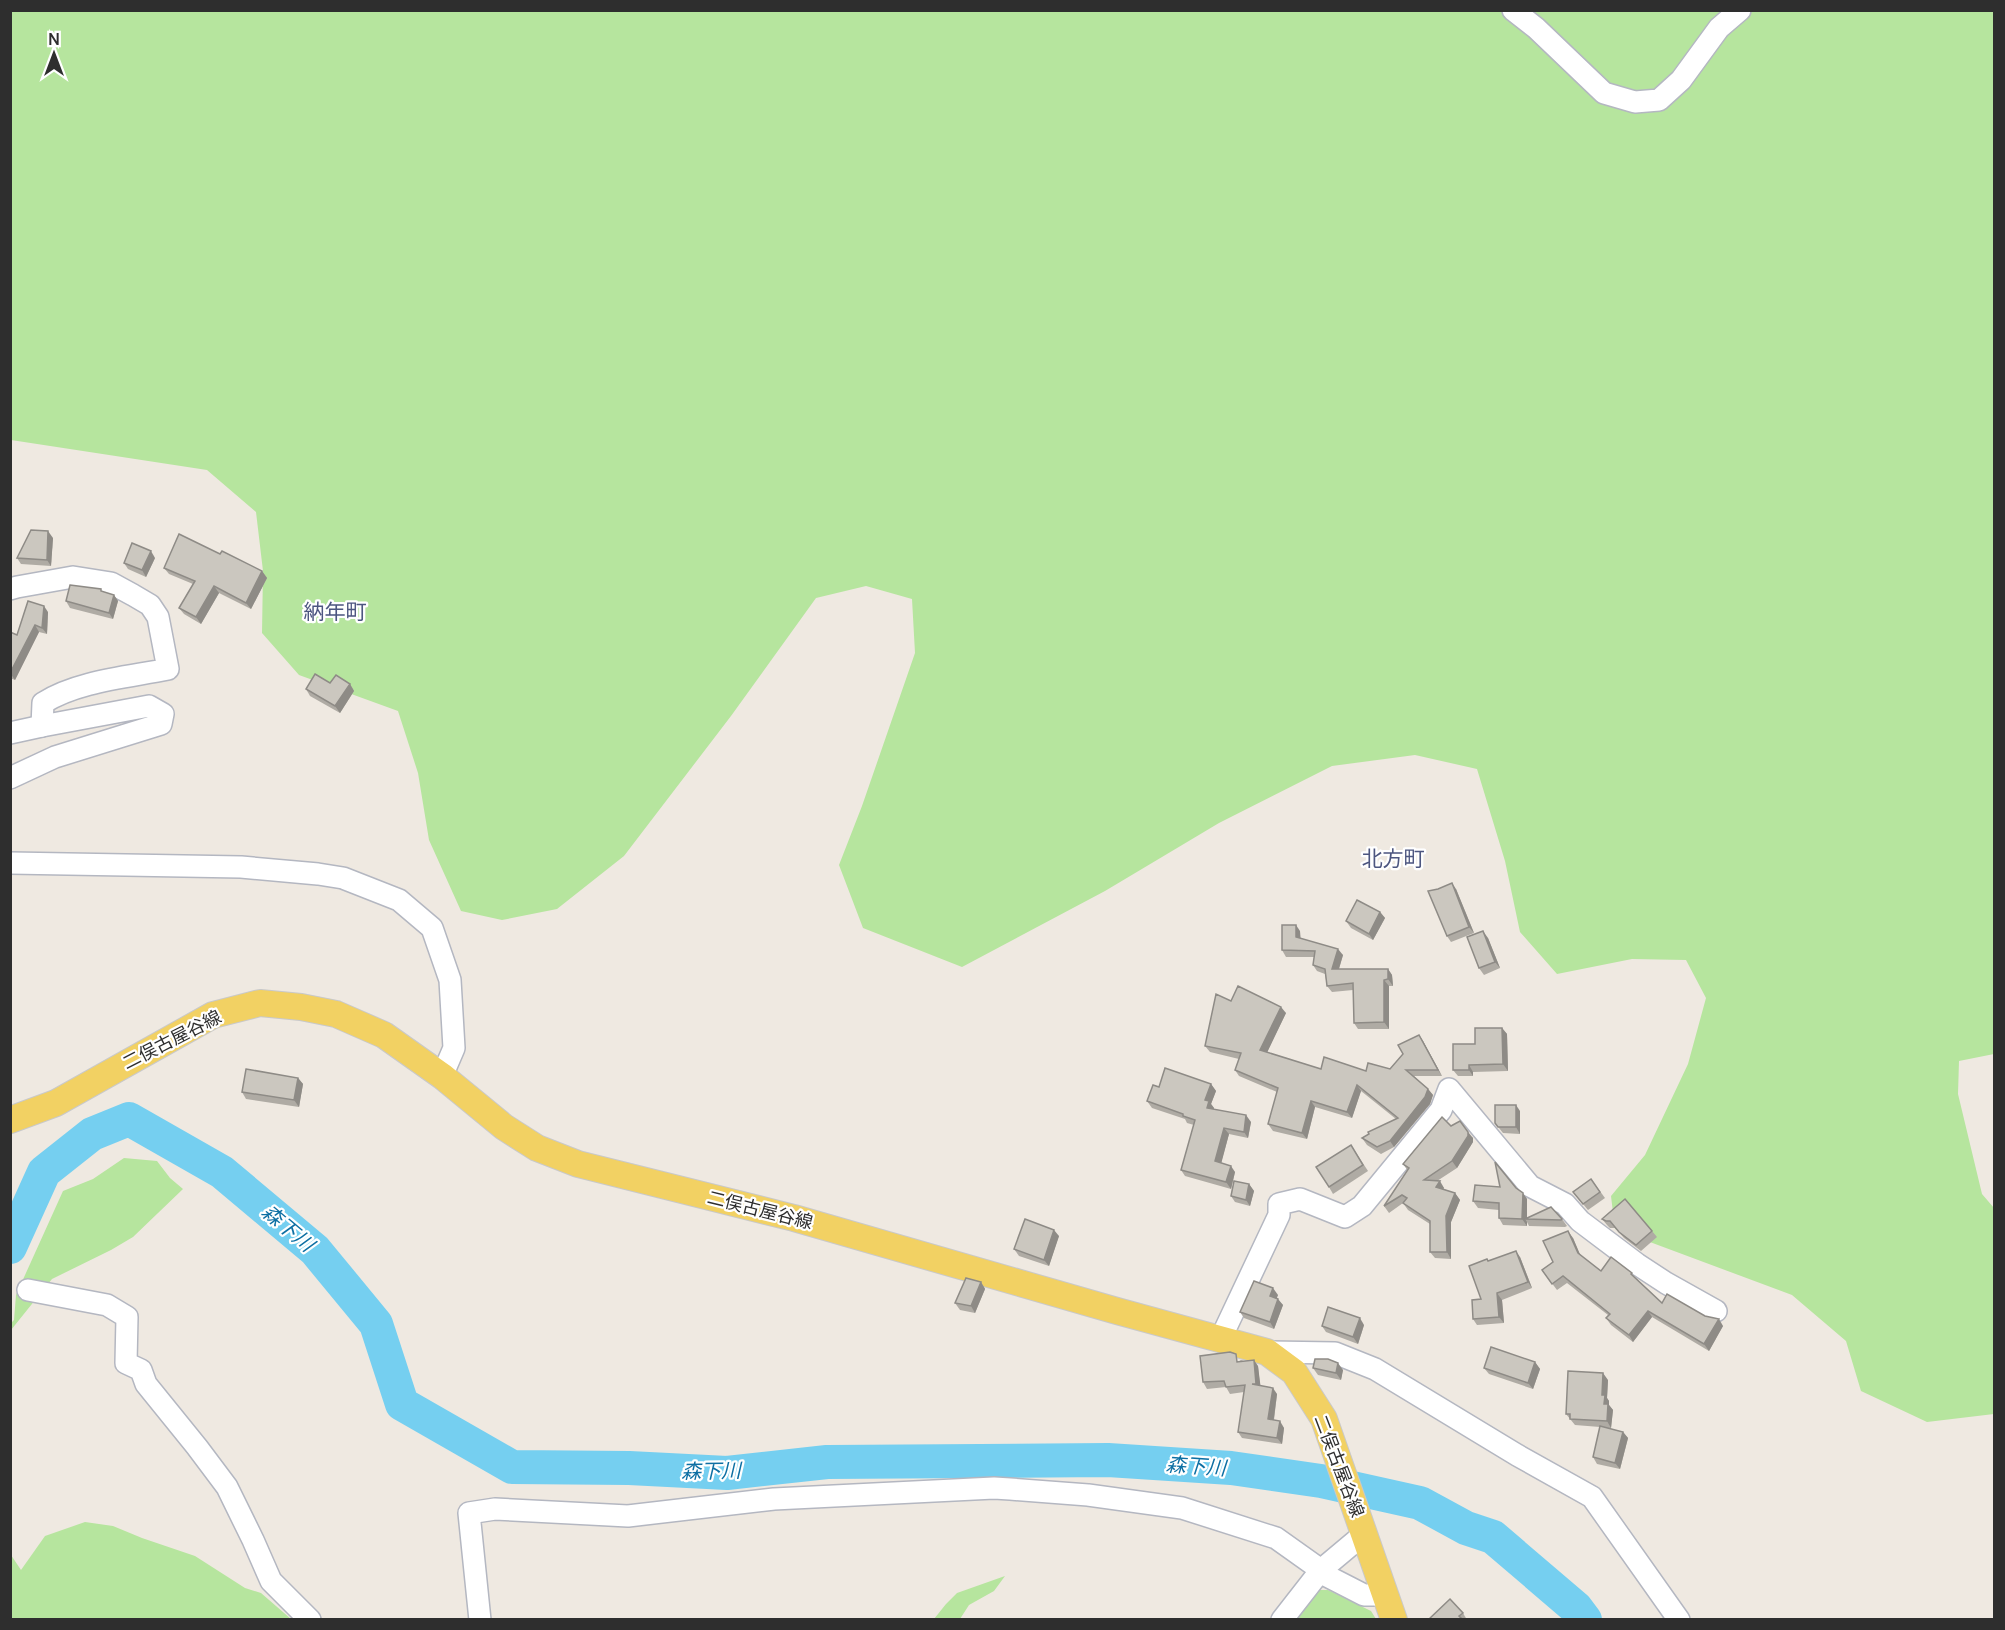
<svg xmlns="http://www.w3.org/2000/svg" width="2005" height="1630" viewBox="0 0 2005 1630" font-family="Manrope,'Noto Sans JP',sans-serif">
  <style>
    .green { fill: #b6e59e }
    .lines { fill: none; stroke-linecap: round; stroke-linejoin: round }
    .river { stroke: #75cff0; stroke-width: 34 }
    .minor-casing { stroke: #b4b7c1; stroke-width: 24 }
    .major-casing { stroke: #c9c9c9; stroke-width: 28 }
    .minor { stroke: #fff; stroke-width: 21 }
    .major { stroke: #f2d163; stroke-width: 26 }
    .wall { fill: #afaba4 }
    .shaded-wall { fill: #8e8b86 }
    .building { fill: #cbc7bf; stroke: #8e8b86; stroke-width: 1.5 }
    .labels { text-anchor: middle; stroke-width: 4.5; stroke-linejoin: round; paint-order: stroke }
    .street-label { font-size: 18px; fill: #2e2e2e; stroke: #fff }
    .water-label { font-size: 20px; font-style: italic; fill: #0d6fa3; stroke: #fff }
    .quarter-label { font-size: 21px; fill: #4d5680; stroke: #fff }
  </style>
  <rect width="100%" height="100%" fill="#efe9e1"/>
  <g class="green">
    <polygon points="10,11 1994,11 1994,1054 1959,1061 1958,1094 1982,1194 1994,1208 1994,1414 1927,1422 1861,1391 1846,1341 1792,1295 1615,1229 1611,1196 1645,1155 1688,1064 1706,998 1686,960 1632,959 1557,974 1520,932 1505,861 1477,769 1415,755 1332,766 1219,823 1105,891 962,967 863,928 839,865 862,806 915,653 912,599 866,586 816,598 731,716 624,856 557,909 502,920 461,911 429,840 418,773 398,711 299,675 262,633 263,571 256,512 207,470 11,440"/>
    <polygon points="124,1158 157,1161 170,1178 183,1189 133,1237 111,1250 52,1279 11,1330 11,1323 14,1320 16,1295 63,1191 93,1179"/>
    <polygon points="85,1522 113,1526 142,1538 195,1556 245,1588 261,1593 291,1619 11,1619 11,1555 21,1570 45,1536"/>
    <polygon points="1005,1576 994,1591 969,1605 960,1619 934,1619 946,1604 957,1593"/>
    <polygon points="1320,1590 1328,1590 1371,1611 1376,1619 1296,1619"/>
  </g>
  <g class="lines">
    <polyline class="river" points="10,1247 44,1172 92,1134 129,1119 222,1172 315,1250 376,1324 402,1404 512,1467 629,1468 727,1473 827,1462 1108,1460 1231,1468 1321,1481 1420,1503 1466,1528 1493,1537 1576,1608 1585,1620"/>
    <defs>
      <g id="minor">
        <polyline points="1513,10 1536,28 1604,93 1635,102 1659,100 1681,80 1719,28 1740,10"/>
        <path d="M10 589 17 587 73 577 111 583 133 595 150 605 158 617 168 669C129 677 77 681 43 703L42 726 10 733"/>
        <polyline points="10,778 55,757 161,724 163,714 149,706 42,726"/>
        <polyline points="10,863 241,867 318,874 343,878 399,900 432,928 450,980 454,1048 442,1076"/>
        <polyline points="28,1290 107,1305 127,1317 126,1363 141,1370 146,1384 197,1447 227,1487 253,1540 271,1581 310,1620"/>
        <polyline points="1221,1338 1279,1215 1279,1204 1300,1199 1345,1217 1362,1206 1441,1110 1449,1089 1530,1186 1565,1204 1580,1221 1637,1264 1666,1283 1716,1311"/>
        <polyline points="1267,1352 1335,1353 1375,1369 1517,1455 1592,1497 1679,1620"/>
        <polyline points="480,1620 469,1513 495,1509 628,1516 774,1499 994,1488 1010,1489 1088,1495 1182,1508 1276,1538 1321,1570 1325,1575 1364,1595 1385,1595"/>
        <polyline points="1282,1620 1321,1570 1364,1534"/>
      </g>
      <polyline id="major" points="10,1120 56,1103 213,1015 260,1003 301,1007 336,1014 384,1035 442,1076 504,1127 537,1148 578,1164 794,1218 1117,1311 1267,1352 1294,1372 1324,1419 1394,1620"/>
    </defs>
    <use href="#minor" class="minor-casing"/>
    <use href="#major" class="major-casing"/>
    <use href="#minor" class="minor"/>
    <use href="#major" class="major"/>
  </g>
  <g class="wall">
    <polygon points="53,538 51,566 21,564 17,558"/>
    <polygon points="220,554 262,571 267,578 251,609 219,593 201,624 184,614 179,608 193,584 169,574 164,568"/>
    <polygon points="155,558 146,577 128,569 124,563"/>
    <polygon points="114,595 118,601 113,619 70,608 66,601"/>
    <polygon points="48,612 47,634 39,632 15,680 10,678 10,632 17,635"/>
    <polygon points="330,683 350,684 354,691 340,713 310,696 306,689"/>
    <polygon points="1456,889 1474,933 1451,942 1447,936"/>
    <polygon points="1380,912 1385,918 1373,940 1351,928 1346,921"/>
    <polygon points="1300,931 1300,938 1343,955 1339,969 1388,969 1392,975 1393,986 1389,986 1389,1029 1358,1029 1354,1023 1353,990 1332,992 1327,986 1325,974 1317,971 1313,965 1314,957 1286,957 1282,950"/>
    <polygon points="1488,938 1500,968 1484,975 1479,968"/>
    <polygon points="1231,1001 1286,1013 1267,1052 1321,1069 1366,1071 1390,1069 1419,1035 1423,1041 1442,1076 1414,1076 1428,1089 1433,1095 1430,1104 1394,1147 1381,1154 1367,1145 1362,1138 1396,1119 1361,1091 1352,1118 1315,1107 1307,1139 1273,1131 1268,1124 1277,1092 1239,1076 1235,1070 1239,1059 1210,1052 1205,1046"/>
    <polygon points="1502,1028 1507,1034 1508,1071 1473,1072 1473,1076 1458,1076 1453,1070 1475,1044"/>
    <polygon points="298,1078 303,1084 299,1107 246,1099 242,1092"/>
    <polygon points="1211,1084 1216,1091 1211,1104 1214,1108 1214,1109 1251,1122 1248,1138 1229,1134 1221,1163 1235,1172 1231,1189 1185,1176 1181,1170 1194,1125 1187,1123 1185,1119 1152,1108 1147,1101 1159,1087"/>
    <polygon points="1520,1111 1520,1134 1503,1133 1495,1123"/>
    <polygon points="1451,1126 1473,1138 1473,1142 1457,1168 1437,1181 1444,1188 1443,1189 1455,1193 1460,1200 1451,1222 1451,1259 1435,1258 1430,1252 1430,1224 1408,1210 1403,1203 1389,1213 1384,1206 1408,1171 1403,1164"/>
    <polygon points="1351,1145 1368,1171 1333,1194 1329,1187"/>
    <polygon points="1591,1179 1605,1198 1588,1210 1573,1192"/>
    <polygon points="1249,1184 1254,1191 1250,1206 1235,1202 1231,1196"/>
    <polygon points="1500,1187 1516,1188 1527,1199 1527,1218 1562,1219 1567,1226 1565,1227 1529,1226 1527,1222 1527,1226 1503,1225 1499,1218 1499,1210 1478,1208 1473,1201"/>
    <polygon points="1602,1219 1652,1231 1657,1237 1641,1251 1624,1238 1615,1228 1610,1228 1607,1225"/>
    <polygon points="1059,1236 1049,1266 1019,1256 1014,1249"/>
    <polygon points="1573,1238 1580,1255 1601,1271 1637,1279 1662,1303 1723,1326 1709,1351 1652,1317 1633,1342 1611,1325 1606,1318 1608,1315 1567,1283 1557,1290 1542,1270 1553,1262"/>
    <polygon points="1520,1257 1532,1288 1502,1300 1504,1323 1477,1325 1473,1319 1481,1299 1489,1261"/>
    <polygon points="981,1282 985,1289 975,1313 960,1310 955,1303"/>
    <polygon points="1278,1295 1276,1298 1283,1305 1274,1329 1244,1318 1240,1312"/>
    <polygon points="1364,1325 1358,1344 1326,1332 1322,1326"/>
    <polygon points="1241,1360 1258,1366 1260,1386 1277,1394 1274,1420 1284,1428 1282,1444 1242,1438 1238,1432 1244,1392 1230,1394 1226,1387 1207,1389 1203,1382"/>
    <polygon points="1535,1362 1540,1369 1533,1389 1489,1374 1484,1368"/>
    <polygon points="1313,1368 1343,1370 1341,1380 1318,1375"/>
    <polygon points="1608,1380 1607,1398 1609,1401 1609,1405 1613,1410 1611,1428 1606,1428 1623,1432 1628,1438 1620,1469 1597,1464 1593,1457 1600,1427 1575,1425 1566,1414"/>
    <polygon points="1463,1613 1467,1620 1428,1620"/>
  </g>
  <g class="shaded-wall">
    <polygon points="48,531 53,538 51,566 47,560"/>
    <polygon points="151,551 155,558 146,577 142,570"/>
    <polygon points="262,571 267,578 251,609 246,603"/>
    <polygon points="214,586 219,593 201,624 196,617"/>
    <polygon points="114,595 118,601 113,619 109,613"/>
    <polygon points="44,606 48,612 47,634 42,628"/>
    <polygon points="35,625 39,632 15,680 10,673"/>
    <polygon points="350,684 354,691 340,713 335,706"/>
    <polygon points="1452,883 1456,889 1474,933 1469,927"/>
    <polygon points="1380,912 1385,918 1373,940 1369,934"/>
    <polygon points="1296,925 1300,931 1301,943 1296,937"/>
    <polygon points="1483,931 1488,938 1500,968 1495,962"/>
    <polygon points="1338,949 1343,955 1337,975 1332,969"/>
    <polygon points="1388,969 1392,975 1393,986 1388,979"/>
    <polygon points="1384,980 1389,986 1389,1029 1384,1022"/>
    <polygon points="1281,1007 1286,1013 1265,1057 1260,1050"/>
    <polygon points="1502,1028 1507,1034 1508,1071 1503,1064"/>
    <polygon points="1419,1035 1423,1041 1442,1076 1438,1070"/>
    <polygon points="1469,1065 1473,1072 1473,1076 1469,1070"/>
    <polygon points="298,1078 303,1084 299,1107 294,1100"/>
    <polygon points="1211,1084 1216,1091 1211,1104 1214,1108 1212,1114 1207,1108 1205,1100"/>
    <polygon points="1357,1085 1361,1091 1352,1118 1347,1112"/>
    <polygon points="1428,1089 1433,1095 1430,1104 1394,1147 1390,1141"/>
    <polygon points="1311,1101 1315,1107 1307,1139 1302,1133"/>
    <polygon points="1516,1105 1520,1111 1520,1134 1516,1127"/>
    <polygon points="1246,1115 1251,1122 1248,1138 1244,1132"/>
    <polygon points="1224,1128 1229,1134 1220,1168 1215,1161"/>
    <polygon points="1468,1132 1473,1138 1473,1142 1457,1168 1452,1161"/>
    <polygon points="1231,1166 1235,1172 1231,1189 1226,1182"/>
    <polygon points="1440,1181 1444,1188 1441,1193 1436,1187"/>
    <polygon points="1249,1184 1254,1191 1250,1206 1246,1200"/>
    <polygon points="1455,1193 1460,1200 1451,1222 1451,1259 1447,1252 1446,1216"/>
    <polygon points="1523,1193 1527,1199 1527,1219 1525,1219 1527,1222 1527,1226 1522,1219"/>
    <polygon points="1054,1230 1059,1236 1049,1266 1044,1260"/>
    <polygon points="1568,1231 1573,1238 1582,1259 1578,1253"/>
    <polygon points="1516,1251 1520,1257 1532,1288 1528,1282"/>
    <polygon points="981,1282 985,1289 975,1313 971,1306"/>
    <polygon points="1273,1288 1278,1295 1275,1303 1270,1296"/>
    <polygon points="1497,1293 1502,1300 1504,1323 1499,1317"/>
    <polygon points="1278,1299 1283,1305 1274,1329 1270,1322"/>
    <polygon points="1648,1311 1652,1317 1633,1342 1629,1335"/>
    <polygon points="1360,1318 1364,1325 1358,1344 1353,1337"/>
    <polygon points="1719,1319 1723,1326 1709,1351 1704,1344"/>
    <polygon points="1254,1360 1258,1366 1261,1390 1256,1384"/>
    <polygon points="1535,1362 1540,1369 1533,1389 1528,1383"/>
    <polygon points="1338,1363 1343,1370 1341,1380 1336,1373"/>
    <polygon points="1603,1373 1608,1380 1607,1398 1609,1401 1609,1405 1613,1410 1611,1428 1607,1421 1602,1395"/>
    <polygon points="1273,1388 1277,1394 1273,1425 1268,1419"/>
    <polygon points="1280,1421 1284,1428 1282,1444 1277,1438"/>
    <polygon points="1623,1432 1628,1438 1620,1469 1615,1463"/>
  </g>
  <g class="building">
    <polygon points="31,530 48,531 47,560 17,558"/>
    <polygon points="179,534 220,554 222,551 262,571 246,603 214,586 196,617 179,608 195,581 164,568"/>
    <polygon points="132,543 151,551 142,570 124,563"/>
    <polygon points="70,585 101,589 101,591 114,595 109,613 66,601"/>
    <polygon points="28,601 44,606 42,628 35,625 10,673 10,632 17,635"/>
    <polygon points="315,674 330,683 336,675 350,684 335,706 306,689"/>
    <polygon points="1452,883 1469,927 1447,936 1428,891 1438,889"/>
    <polygon points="1357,900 1380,912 1369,934 1346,921"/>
    <polygon points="1282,925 1296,925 1296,937 1338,949 1332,969 1388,969 1388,979 1384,980 1384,1022 1354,1023 1353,983 1327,986 1325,969 1313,965 1315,951 1282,950"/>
    <polygon points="1483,931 1495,962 1479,968 1467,937"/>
    <polygon points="1238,986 1281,1007 1260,1050 1321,1069 1324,1057 1366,1071 1368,1063 1390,1069 1403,1054 1398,1045 1419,1035 1438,1070 1406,1070 1428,1089 1425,1097 1390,1141 1377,1147 1362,1138 1369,1134 1368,1132 1398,1118 1357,1085 1347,1112 1311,1101 1302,1133 1268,1124 1278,1088 1235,1070 1241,1053 1205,1046 1216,994 1231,1001"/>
    <polygon points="1475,1028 1502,1028 1503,1064 1469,1065 1469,1070 1453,1070 1453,1044 1475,1044"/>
    <polygon points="1165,1068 1211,1084 1205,1100 1209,1101 1207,1108 1246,1115 1244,1132 1224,1128 1215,1161 1231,1166 1226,1182 1181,1170 1195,1120 1183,1116 1183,1114 1147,1101 1153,1085 1159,1087"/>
    <polygon points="246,1069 298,1078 294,1100 242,1092"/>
    <polygon points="1495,1105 1516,1105 1516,1127 1498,1127 1495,1123"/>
    <polygon points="1442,1117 1451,1126 1460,1121 1468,1132 1468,1136 1452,1161 1424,1180 1440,1181 1436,1187 1455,1193 1446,1216 1447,1252 1430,1252 1430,1221 1403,1203 1407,1198 1402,1195 1384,1206 1409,1168 1403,1164"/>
    <polygon points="1351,1145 1363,1165 1329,1187 1316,1167"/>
    <polygon points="1495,1162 1516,1188 1523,1193 1522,1219 1499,1218 1499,1203 1473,1201 1475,1185 1500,1187"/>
    <polygon points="1591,1179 1600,1192 1583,1204 1573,1192"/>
    <polygon points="1234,1181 1249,1184 1246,1200 1231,1196"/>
    <polygon points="1625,1199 1652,1231 1636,1245 1619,1232 1610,1221 1606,1221 1602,1219"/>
    <polygon points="1551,1207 1562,1219 1561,1220 1525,1219"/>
    <polygon points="1025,1219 1054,1230 1044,1260 1014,1249"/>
    <polygon points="1568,1231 1578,1253 1601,1271 1611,1257 1632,1273 1631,1274 1662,1303 1667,1294 1705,1316 1719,1319 1704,1344 1648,1311 1629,1335 1606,1318 1610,1314 1563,1276 1552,1284 1542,1270 1553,1262 1543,1241"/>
    <polygon points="1516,1251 1528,1282 1497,1293 1499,1317 1473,1319 1472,1300 1481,1299 1469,1266 1487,1259 1488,1261"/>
    <polygon points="966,1278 981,1282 971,1306 955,1303"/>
    <polygon points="1254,1281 1273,1288 1270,1296 1278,1299 1270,1322 1240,1312"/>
    <polygon points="1328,1307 1360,1318 1353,1337 1322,1326"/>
    <polygon points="1491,1347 1535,1362 1528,1383 1484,1368"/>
    <polygon points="1230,1352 1236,1354 1237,1362 1254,1360 1256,1384 1252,1384 1273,1388 1268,1419 1280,1421 1277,1438 1238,1432 1245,1385 1226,1387 1224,1381 1203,1382 1200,1356"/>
    <polygon points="1315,1359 1328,1359 1338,1363 1336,1373 1313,1368"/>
    <polygon points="1568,1371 1603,1373 1602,1395 1605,1395 1604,1404 1608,1404 1607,1421 1570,1419 1570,1414 1566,1414"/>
    <polygon points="1600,1426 1623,1432 1615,1463 1593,1457"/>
    <polygon points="1450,1599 1463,1613 1459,1616 1463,1620 1428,1620"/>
  </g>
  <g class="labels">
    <g class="street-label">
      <text transform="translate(172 1040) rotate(-27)" y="6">二俣古屋谷線</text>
      <text transform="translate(760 1210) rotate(14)" y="6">二俣古屋谷線</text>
      <text transform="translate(1339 1466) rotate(69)" y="6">二俣古屋谷線</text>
    </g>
    <g class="water-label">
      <text transform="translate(288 1228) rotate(40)" y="7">森下川</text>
      <text transform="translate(1196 1466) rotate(4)" y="7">森下川</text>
      <text transform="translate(711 1471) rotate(-1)" y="7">森下川</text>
    </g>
    <g class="quarter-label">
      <text x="335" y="619">納年町</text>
      <text x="1393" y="866">北方町</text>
    </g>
  </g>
  <rect width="2005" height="1630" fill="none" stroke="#2e2e2e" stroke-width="24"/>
  <g transform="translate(54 54)" stroke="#ffffff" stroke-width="4.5" paint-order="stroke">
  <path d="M0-4.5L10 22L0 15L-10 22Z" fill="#2e2e2e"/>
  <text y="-9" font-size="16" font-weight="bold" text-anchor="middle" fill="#2e2e2e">N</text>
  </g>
</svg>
